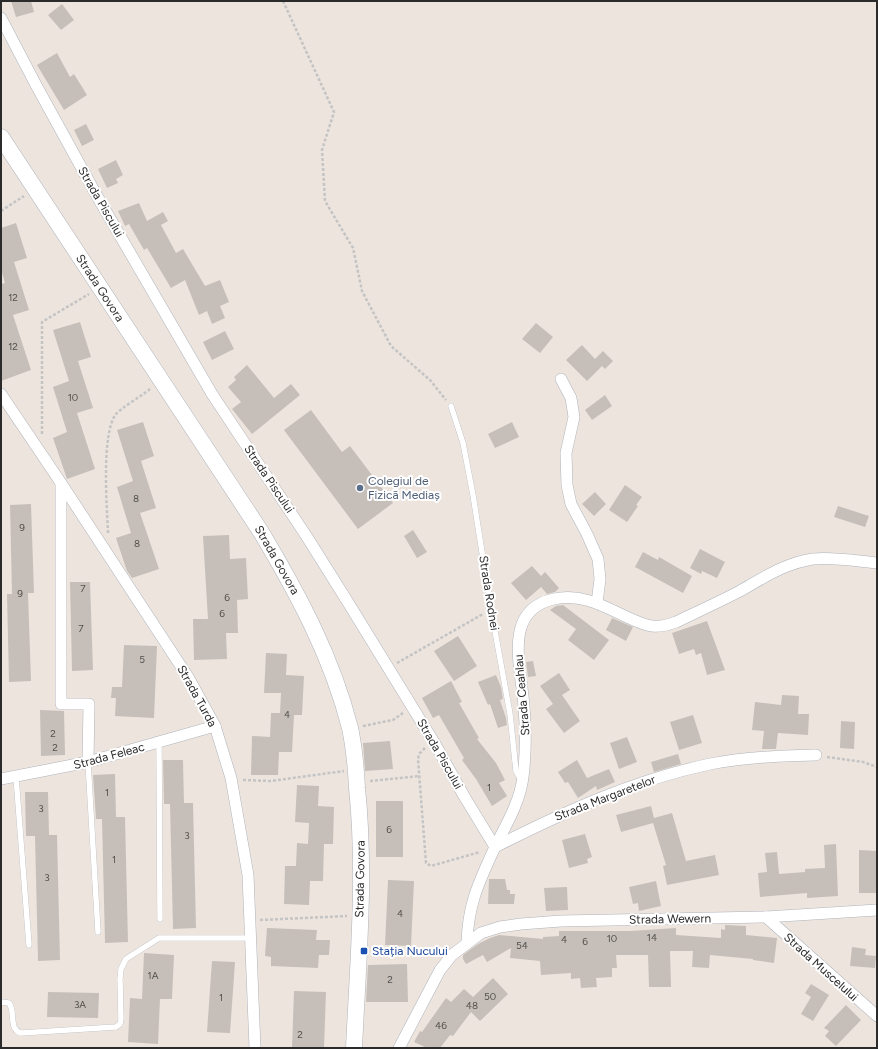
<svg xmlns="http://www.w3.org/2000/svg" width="878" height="1049" viewBox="0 0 878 1049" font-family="Figtree,sans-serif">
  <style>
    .building { fill: #c6bfb9 }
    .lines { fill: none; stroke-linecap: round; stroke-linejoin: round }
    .lane-casing { stroke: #aeb3bb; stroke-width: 6 }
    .street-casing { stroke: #aeb3bb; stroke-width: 12 }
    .secondary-casing { stroke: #aeb3bb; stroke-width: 17 }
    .path { stroke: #c4c4c4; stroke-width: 2.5; stroke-dasharray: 3 2; stroke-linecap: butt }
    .lane { stroke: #fff; stroke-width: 5.5 }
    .street { stroke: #fff; stroke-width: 11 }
    .secondary { stroke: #fff; stroke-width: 16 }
    .service-dot { fill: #5c6f8a; stroke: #fff; stroke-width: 1.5 }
    .transit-dot { fill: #1a4fb4; stroke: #fff; stroke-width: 1.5 }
    .labels { text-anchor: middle; stroke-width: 4; stroke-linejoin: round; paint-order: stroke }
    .number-label { font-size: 10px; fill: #52504e }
    .street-label { font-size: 12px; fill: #2b2b2b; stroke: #fff }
    .service-label { font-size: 12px; fill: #4e5e75; stroke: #fff; text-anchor: start }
    .transit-label { font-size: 12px; fill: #164399; stroke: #fff; text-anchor: start }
  </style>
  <rect width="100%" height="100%" fill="#ede4de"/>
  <g class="building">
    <polygon points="11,1 31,1 34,12 16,17"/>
    <polygon points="62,4 74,20 61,30 48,15"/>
    <polygon points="57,53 70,77 74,74 87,95 64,110 37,65"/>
    <polygon points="86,124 94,140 82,146 74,130"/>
    <polygon points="116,160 123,175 116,179 118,183 107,188 98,169"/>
    <polygon points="139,203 147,221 163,212 168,221 161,225 176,253 183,249 205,286 220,280 229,302 220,306 225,318 212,324 207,311 199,315 185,280 171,288 147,248 144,250 129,224 125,226 118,211"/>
    <polygon points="16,223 27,258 14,262 29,310 13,315 31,370 1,381 1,284 5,283 1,269 1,228"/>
    <polygon points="80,322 91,357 78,361 93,408 77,413 95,469 67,479 53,438 67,432 53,387 69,381 53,330"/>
    <polygon points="536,323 553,337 540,353 522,339"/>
    <polygon points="225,331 234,349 212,360 203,342"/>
    <polygon points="582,345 595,359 603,351 613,361 605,369 602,366 587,381 566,360"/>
    <polygon points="247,365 274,398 291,384 300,395 252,434 232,409 241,402 228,387 236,380 234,377"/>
    <polygon points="605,395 612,406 592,420 585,410"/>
    <polygon points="311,410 342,452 350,446 393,503 358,529 284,430"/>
    <polygon points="143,422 154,456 141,461 156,508 140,513 159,569 132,578 127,571 116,538 131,533 117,487 133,481 117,430"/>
    <polygon points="512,422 519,437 495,448 488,434"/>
    <polygon points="625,485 642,497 636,505 638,506 627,522 609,510"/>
    <polygon points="595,492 606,504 594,516 582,504"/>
    <polygon points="31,504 34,593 28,593 31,681 9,682 7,594 12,594 10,505"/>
    <polygon points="838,506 869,516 865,527 834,517"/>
    <polygon points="413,530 427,552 417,558 404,536"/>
    <polygon points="229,535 230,559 246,558 248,599 237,600 238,633 226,633 227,659 194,660 193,619 208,619 203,536"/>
    <polygon points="700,549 725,562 717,578 702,571 701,574 690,568"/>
    <polygon points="643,552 658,560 659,557 692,576 683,593 635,567"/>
    <polygon points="532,566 541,576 545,572 559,588 555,592 547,594 541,587 526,600 511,583"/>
    <polygon points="70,582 90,582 93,670 72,671"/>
    <polygon points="563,605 609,640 594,660 568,640 576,629 550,610 556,606"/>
    <polygon points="612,618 633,627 626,641 606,630"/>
    <polygon points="707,621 725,670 707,675 701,653 696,655 694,649 679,654 672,633"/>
    <polygon points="458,636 477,666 454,681 434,651"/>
    <polygon points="124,645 157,646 154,718 115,716 116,698 111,698 112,687 122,687"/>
    <polygon points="266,653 287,654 286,675 304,676 302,715 294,715 292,752 279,752 278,775 251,775 252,736 270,737 271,713 280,713 281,693 264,693"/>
    <polygon points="533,661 536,676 528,677 526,662"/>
    <polygon points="559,673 570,690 562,695 580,721 564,733 546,709 553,704 540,686"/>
    <polygon points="496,675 501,687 503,699 500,700 506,718 507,725 498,728 490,704 488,705 478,682"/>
    <polygon points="451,681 462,702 459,703 479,738 477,739 496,763 505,780 499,783 507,796 492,806 476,779 462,760 464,758 439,715 433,718 422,698"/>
    <polygon points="782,695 799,696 798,714 809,714 808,735 778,733 776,749 762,749 764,731 752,730 755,702 781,705"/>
    <polygon points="40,710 64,711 65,755 41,756"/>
    <polygon points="693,715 702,743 679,750 670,722"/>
    <polygon points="841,721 855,722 854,749 840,748"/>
    <polygon points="627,737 637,762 619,769 610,743"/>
    <polygon points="390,741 393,769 365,771 363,743"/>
    <polygon points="678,754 681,764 654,772 651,762"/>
    <polygon points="163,760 183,760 184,803 193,803 196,928 173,929 170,804 164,804"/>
    <polygon points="577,760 587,778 609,769 615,782 597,790 596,786 578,798 568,782 565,783 558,772"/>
    <polygon points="115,774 116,817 125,817 128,942 105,943 102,819 96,819 93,775"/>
    <polygon points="297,785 319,786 318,806 334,807 333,844 324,844 323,881 310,881 309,905 284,904 285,866 296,866 297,843 308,844 309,823 295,822"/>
    <polygon points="25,792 48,792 49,835 57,835 60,960 38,961 35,836 26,836"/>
    <rect x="376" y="801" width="27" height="56"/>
    <polygon points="651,806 654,818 672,813 686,861 715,855 719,875 667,885 663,866 666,865 653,823 621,832 616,815"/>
    <polygon points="585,834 592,857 587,859 588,863 569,868 562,840"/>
    <polygon points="836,844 838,896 807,898 807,893 760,897 758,873 767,872 765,853 777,852 779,874 805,872 805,869 825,868 824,845"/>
    <polygon points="859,850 877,851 877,893 859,893"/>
    <polygon points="489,879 505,879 507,890 510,890 510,894 515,894 514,904 488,904"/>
    <polygon points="388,880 414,881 411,946 385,945"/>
    <polygon points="656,881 661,906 639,911 638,903 633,904 629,887"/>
    <polygon points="567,887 568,910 546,911 544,888"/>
    <polygon points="725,925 746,926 746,935 777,938 774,963 753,960 753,959 710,955 709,968 692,967 693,951 670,951 671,987 649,987 648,955 616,955 617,968 612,968 612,977 596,978 597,987 581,988 580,978 571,979 571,973 541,975 540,961 510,958 511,948 487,962 483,955 466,964 463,959 463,955 478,944 490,938 499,935 543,939 543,937 559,936 559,931 631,931 676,928 676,935 721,938 721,929 725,930"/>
    <polygon points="267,928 317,930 316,940 330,940 329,955 319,955 318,968 271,966 271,957 265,956"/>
    <polygon points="852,947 866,949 865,955 876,956 875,968 850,966"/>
    <polygon points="144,953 174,955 172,999 160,999 158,1044 128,1042 130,998 142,999"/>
    <polygon points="212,961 235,962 230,1033 207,1032"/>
    <polygon points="407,964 408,1002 366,1002 368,965"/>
    <polygon points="493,978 508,994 480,1021 471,1012 453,1036 450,1035 440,1048 427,1048 414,1042 420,1031 422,1032 446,998 451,1002 464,989 473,997"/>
    <polygon points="811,984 829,995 813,1021 801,1014 811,997 805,993"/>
    <polygon points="294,991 326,992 324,1048 292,1048"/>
    <polygon points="48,992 99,993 98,1018 47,1017"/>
    <polygon points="846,1005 861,1020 836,1046 825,1036 829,1031 824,1028"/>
  </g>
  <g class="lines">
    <defs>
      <g id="lane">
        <polyline points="451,406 463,443 473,495 491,609 510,714 516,771 519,776 523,779"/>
        <polyline points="159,742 160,919"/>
        <polyline points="88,762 98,932"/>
        <polyline points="16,777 29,945"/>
        <path d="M1 1002 9 1003C16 1012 8 1029 21 1033L116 1027 120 1024 121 1019 120 979 121 969 126 959 159 938H251"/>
      </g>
      <g id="street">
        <path d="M1 18 36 85 97 196 212 394 307 537 349 604 435 744 464 796 495 847C479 882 468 904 467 943"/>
        <polyline points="561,379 571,398 574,417 566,453 567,485 571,504 587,534 598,559 600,579 597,603"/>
        <polyline points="1,394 61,483 188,677 215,726 231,778 248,875 255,1048"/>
        <polyline points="61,484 61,704 89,704 88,762"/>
        <polyline points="1,779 88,762 215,726"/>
        <path d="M495 847C506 825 520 802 523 777 526 753 526 732 524 707 522 670 501 610 554 599 583 593 605 607 629 618 636 621 644 625 652 626 660 627 668 625 676 622 697 612 719 602 740 591 763 578 785 563 813 559 834 557 856 561 877 563"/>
        <path d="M495 847C564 812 634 780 710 764 745 757 781 756 816 755"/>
        <polyline points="766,917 877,1016"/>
        <polyline points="399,1048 440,970 452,955 481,933 500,927 521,924 561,921 766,917 877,910"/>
      </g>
      <path id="secondary" d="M1 137 261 532C298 594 332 657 350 728 354 747 356 768 357 788 366 874 358 962 354 1048"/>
    </defs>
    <use href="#lane" class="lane-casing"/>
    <use href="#street" class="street-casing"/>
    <use href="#secondary" class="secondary-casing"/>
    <g class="path">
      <polyline points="283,1 334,112 322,150 325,201 353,248 362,291 391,346 430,380 446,400"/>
      <polyline points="1,211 24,196"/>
      <polyline points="42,434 42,322 89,294"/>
      <path d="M108 533C107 508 101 433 116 414 121 408 143 395 150 389"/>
      <polyline points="397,663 483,614"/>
      <polyline points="363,726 393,720 403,713"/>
      <polyline points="425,748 419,754 418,759 426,863 431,866 480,852"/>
      <polyline points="827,757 863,762 877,767"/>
      <polyline points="243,780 271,781 344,771"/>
      <polyline points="370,781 419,776"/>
      <polyline points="260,920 347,916"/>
    </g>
    <use href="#lane" class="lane"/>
    <use href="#street" class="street"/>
    <use href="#secondary" class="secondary"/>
  </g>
  <circle class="service-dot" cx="360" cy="488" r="4"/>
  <rect class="transit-dot" x="360" y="947" width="8" height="8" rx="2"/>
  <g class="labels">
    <g class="number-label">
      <text x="13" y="301">12</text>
      <text x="13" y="350">12</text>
      <text x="73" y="401">10</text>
      <text x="136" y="502">8</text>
      <text x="22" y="531">9</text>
      <text x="137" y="547">8</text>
      <text x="83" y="592">7</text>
      <text x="20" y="597">9</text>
      <text x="227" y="601">6</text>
      <text x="222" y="617">6</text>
      <text x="81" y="632">7</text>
      <text x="142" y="663">5</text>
      <text x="287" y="718">4</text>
      <text x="53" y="737">2</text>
      <text x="55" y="751">2</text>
      <text x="489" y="791">1</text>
      <text x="107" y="796">1</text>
      <text x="41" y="812">3</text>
      <text x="389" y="833">6</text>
      <text x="187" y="839">3</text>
      <text x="114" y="863">1</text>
      <text x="47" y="881">3</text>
      <text x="400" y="917">4</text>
      <text x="652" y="941">14</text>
      <text x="612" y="942">10</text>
      <text x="564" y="943">4</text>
      <text x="585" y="945">6</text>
      <text x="522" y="949">54</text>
      <text x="153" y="979">1A</text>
      <text x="390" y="983">2</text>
      <text x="490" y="1000">50</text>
      <text x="221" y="1001">1</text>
      <text x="80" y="1008">3A</text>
      <text x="472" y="1009">48</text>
      <text x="441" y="1029">46</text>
      <text x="300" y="1038">2</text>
    </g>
    <g class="street-label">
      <text transform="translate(101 202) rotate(60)" y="4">Strada Piscului</text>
      <text transform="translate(100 288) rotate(57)" y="4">Strada Govora</text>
      <text transform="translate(269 479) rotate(56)" y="4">Strada Piscului</text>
      <text transform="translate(277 560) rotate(60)" y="4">Strada Govora</text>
      <text transform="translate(489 593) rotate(81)" y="4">Strada Rodnei</text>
      <text transform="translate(522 695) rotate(-95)" y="4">Strada Ceahlau</text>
      <text transform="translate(197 696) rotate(61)" y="4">Strada Turda</text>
      <text transform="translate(440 754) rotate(60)" y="4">Strada Piscului</text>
      <text transform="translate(109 756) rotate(-15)" y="4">Strada Feleac</text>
      <text transform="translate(605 798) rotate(-21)" y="4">Strada Margaretelor</text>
      <text transform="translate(360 879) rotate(-89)" y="4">Strada Govora</text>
      <text transform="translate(670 919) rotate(-1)" y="4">Strada Wewern</text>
      <text transform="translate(821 967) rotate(42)" y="4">Strada Muscelului</text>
    </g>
    <g class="service-label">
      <text x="368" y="485">Colegiul de<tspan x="368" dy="14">Fizică Mediaș</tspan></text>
    </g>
    <g class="transit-label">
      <text x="372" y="955">Stația Nucului</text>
    </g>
  </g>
  <rect width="878" height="1049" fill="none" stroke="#2b2b2b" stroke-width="4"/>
</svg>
